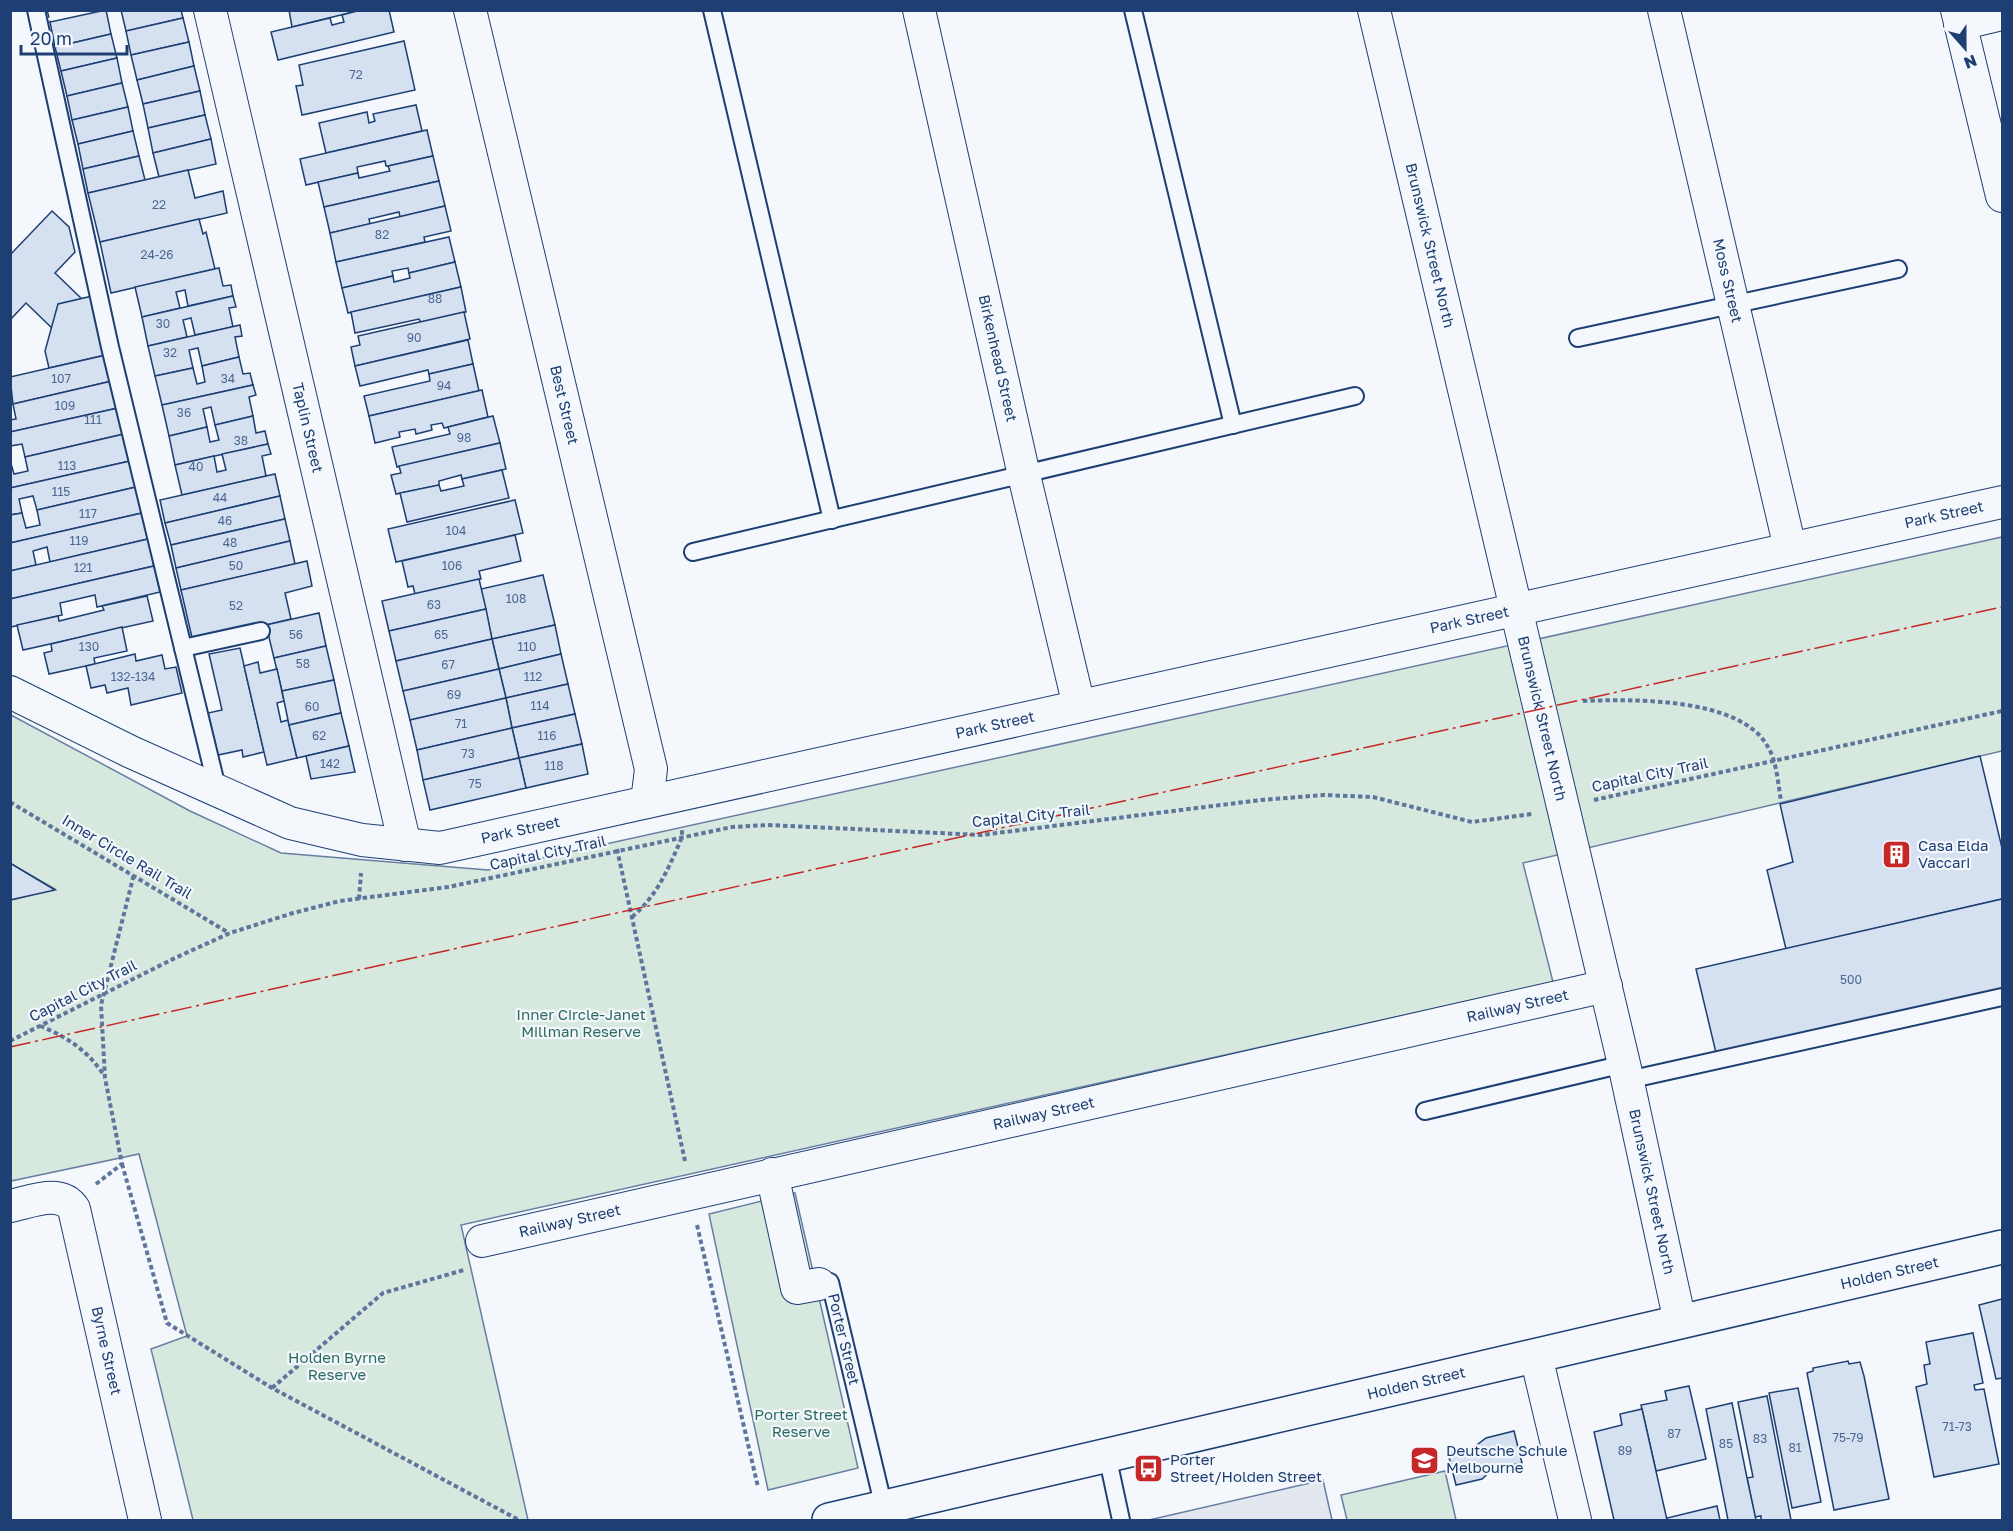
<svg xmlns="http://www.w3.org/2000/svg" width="2013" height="1531" viewBox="0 0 2013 1531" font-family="'Golos Text',sans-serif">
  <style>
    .green { fill: #d7e8df; stroke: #687fa3; stroke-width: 1.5 }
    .parking { fill: #e3e8f0; stroke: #687fa3; stroke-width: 1.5 }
    .building { fill: #d5e0f0; stroke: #1d3f73; stroke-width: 1.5 }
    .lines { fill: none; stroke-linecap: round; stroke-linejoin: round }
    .lane-casing { stroke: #1d3f73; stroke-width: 20 }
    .street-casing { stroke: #1d3f73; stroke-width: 34 }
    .secondary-casing { stroke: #1d3f73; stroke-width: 36 }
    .path { stroke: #5e769c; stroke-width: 4; stroke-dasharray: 4.5 3; stroke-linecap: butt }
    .lane { stroke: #f4f7fb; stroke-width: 16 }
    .street { stroke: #f4f7fb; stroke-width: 32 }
    .secondary { stroke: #f4f7fb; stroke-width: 33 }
    .fence { stroke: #1d3f73; stroke-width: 1.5; stroke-dasharray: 8 3; stroke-linecap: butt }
    .power { stroke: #c62828; stroke-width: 1.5; stroke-dasharray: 21 4.5 3 4.5; stroke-linecap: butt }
    .labels { text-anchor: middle; stroke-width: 4.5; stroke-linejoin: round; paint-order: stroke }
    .number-label { font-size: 12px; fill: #4b6792 }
    .street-label { font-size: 15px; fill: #1d3f73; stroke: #f4f7fb }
    .poi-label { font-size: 15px; fill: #1d3f73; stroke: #f4f7fb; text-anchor: start }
    .park-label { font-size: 15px; fill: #2c6c60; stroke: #f4f7fb }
  </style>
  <rect width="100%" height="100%" fill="#f4f7fb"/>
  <g class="green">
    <polygon points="2002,537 2002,751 1523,863 1553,982 461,1225 528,1520 193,1520 151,1349 187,1336 139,1154 11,1181 11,900 55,889 11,864 11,715 190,811 281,853 488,870"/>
    <polygon points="795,1193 858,1468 768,1490 709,1214"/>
    <polygon points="1445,1471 1456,1520 1347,1520 1341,1495"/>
  </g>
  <polygon class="parking" points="1323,1480 1332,1520 1149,1520"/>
  <g class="building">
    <polygon points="106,10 111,34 55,47 50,22"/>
    <polygon points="121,10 181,10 183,18 126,31"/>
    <polygon points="289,10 361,10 292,27"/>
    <polygon points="361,10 389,10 394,32 278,60 271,32 330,18 332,25 344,22 342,15"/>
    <polygon points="183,18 189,42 131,55 126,31"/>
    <polygon points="111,34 117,58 61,71 55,47"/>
    <polygon points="404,41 415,90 302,115 296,86 303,85 299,65"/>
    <polygon points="189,42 194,66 137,80 131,55"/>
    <polygon points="117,58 122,83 67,96 61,71"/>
    <polygon points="194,66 200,91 143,104 137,80"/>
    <polygon points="122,83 128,107 72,120 67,96"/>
    <polygon points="200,91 205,115 148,128 143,104"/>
    <polygon points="416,105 422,131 326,153 319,123 367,112 369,123 375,121 373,114"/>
    <polygon points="128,107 133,131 78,144 72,120"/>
    <polygon points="205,115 211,139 153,153 148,128"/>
    <polygon points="427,130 433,156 388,166 386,166 385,161 357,167 358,173 306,185 300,159"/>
    <polygon points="133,131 139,156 83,169 78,144"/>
    <polygon points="211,139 216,164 159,177 153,153"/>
    <polygon points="139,156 145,180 88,193 83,169"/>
    <polygon points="433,156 439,181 324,207 318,182 358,173 359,178 390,171 388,166"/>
    <polygon points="188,170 195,198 223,191 227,213 100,242 88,193"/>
    <polygon points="439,181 445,206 400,217 399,212 369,219 370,224 330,233 324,207"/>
    <polygon points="445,206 451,231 424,237 425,242 336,262 330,233"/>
    <polygon points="52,211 69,227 75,252 55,273 84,301 55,331 26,303 10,320 10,255"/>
    <polygon points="199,219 203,234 206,232 215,269 111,293 100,242"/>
    <polygon points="449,237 455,262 409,273 408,268 392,271 393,276 342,288 336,262"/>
    <polygon points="455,262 461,287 348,313 342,288 393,276 394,282 410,278 409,273"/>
    <polygon points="219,268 223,286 231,285 233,296 188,306 185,290 176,292 180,308 142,317 135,287"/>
    <polygon points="461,287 466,312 421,323 419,319 355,333 351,312"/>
    <polygon points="97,295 110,354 49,368 45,351 58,304"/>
    <polygon points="233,296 236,307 229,308 233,327 195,335 191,318 183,320 187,337 148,346 142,317"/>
    <polygon points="464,312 470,339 355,366 351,347 360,345 358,336"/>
    <polygon points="240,325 242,336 235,337 239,357 202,366 198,348 189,350 193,368 155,376 148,346"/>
    <polygon points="468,340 473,364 429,374 428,370 360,386 355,366"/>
    <polygon points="106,355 112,381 13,404 10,377"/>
    <polygon points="239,357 243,374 250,373 253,385 162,405 155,376 193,368 197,384 205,382 202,366"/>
    <polygon points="473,364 479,391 369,416 364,396 430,381 429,374"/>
    <polygon points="112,381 118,408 10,432 10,420 16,419 13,404"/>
    <polygon points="253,385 256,395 249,397 253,416 215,425 211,407 203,409 207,427 169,436 162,405"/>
    <polygon points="482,390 488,417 444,428 442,423 431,425 432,430 416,434 415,429 399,432 400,437 375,443 369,416"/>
    <polygon points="118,408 124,434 25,457 22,444 10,446 10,432"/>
    <polygon points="253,416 256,433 265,431 268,444 175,465 169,436 207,427 210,442 219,440 215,425"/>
    <polygon points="493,416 500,443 397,467 392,447 450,434 448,427"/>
    <polygon points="124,434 130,461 10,488 10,460 14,474 28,471 25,457"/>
    <polygon points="500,443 506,469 462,479 461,475 439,481 439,485 396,494 391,475 401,473 399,466"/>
    <polygon points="268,444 271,454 262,456 266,476 182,495 175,465 214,456 217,472 226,470 222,454"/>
    <polygon points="130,461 136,487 37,510 33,496 19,499 22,513 10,515 10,488"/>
    <polygon points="502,470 509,498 407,522 400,493 439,485 441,491 464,486 462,479"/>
    <polygon points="275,474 280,496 165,523 160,500"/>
    <polygon points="136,487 142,513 10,543 10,515 22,513 26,528 40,525 37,510"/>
    <polygon points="280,496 285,519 171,545 165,523"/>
    <polygon points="515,500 523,533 396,562 388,529"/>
    <polygon points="142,513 148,539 50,562 47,547 33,551 36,565 10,571 10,543"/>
    <polygon points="285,519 290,541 176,568 171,545"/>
    <polygon points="515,535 521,561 479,571 481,579 415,594 413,586 408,587 402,561"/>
    <polygon points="148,539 154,566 10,599 10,571"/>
    <polygon points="290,541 295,564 181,590 176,568"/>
    <polygon points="307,561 312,586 285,593 291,619 193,642 181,590"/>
    <polygon points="154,566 160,592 97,607 95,595 60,603 62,615 11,627 10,599"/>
    <polygon points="543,575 555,625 492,639 481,589"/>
    <polygon points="479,579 486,609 389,631 382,601"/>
    <polygon points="147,596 153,621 23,650 17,625 58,616 59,621 104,610 102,606"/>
    <polygon points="486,609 492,639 396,661 389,631"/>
    <polygon points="319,613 326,646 274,658 266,625"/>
    <polygon points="555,625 561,654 499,669 492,639"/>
    <polygon points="122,627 127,651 94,658 95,664 49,674 44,653 52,651 51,644"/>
    <polygon points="492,639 499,669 403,691 396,661"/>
    <polygon points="326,646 334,680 282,691 274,658"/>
    <polygon points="240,648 264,752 243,757 242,750 218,755 208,713 222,710 209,654"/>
    <polygon points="135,654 136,661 162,655 165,669 176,667 182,693 131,705 128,688 107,693 105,685 91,688 86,666"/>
    <polygon points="561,654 568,684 506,698 499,669"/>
    <polygon points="258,662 260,673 277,669 284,701 277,703 281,722 288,720 297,758 267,765 244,666"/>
    <polygon points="499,669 506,698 410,720 403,691"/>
    <polygon points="334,680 341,713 289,725 282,691"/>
    <polygon points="568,684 575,714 512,728 506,698"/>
    <polygon points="506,698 512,728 417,750 410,720"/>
    <polygon points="341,713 349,746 297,758 289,725"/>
    <polygon points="575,714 582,744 519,758 512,728"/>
    <polygon points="512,728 519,758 423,780 417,750"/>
    <polygon points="582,744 588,774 526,788 519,758"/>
    <polygon points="349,746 355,772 311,779 306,756"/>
    <polygon points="1980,756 2002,848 2002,899 1786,949 1767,870 1793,862 1780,804"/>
    <polygon points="519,758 526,788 430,810 423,780"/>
    <polygon points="10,863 55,890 10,900"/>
    <polygon points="2002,899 2002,990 1717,1057 1696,969"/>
    <polygon points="2002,1299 2002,1378 1996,1379 1979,1305"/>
    <polygon points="1973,1333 1983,1383 1974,1385 1975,1390 1984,1389 1999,1464 1934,1477 1916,1387 1927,1384 1924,1365 1930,1364 1926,1342"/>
    <polygon points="1848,1361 1849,1364 1860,1362 1864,1376 1889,1499 1834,1510 1807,1373 1813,1371 1813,1368"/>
    <polygon points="1689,1386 1706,1459 1656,1471 1641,1405 1667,1400 1665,1391"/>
    <polygon points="1798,1388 1821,1502 1792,1508 1769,1393"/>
    <polygon points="1767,1396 1791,1520 1761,1520 1761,1516 1755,1517 1747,1478 1753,1477 1738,1402"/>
    <polygon points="1732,1403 1747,1478 1756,1520 1728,1520 1706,1409"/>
    <polygon points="1642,1409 1667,1520 1614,1520 1594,1432 1622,1425 1620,1414"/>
    <polygon points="1514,1431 1522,1463 1493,1469 1482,1479 1456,1485 1448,1453 1474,1447 1486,1438"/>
    <polygon points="1717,1506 1720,1520 1667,1520 1667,1518"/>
  </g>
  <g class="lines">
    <defs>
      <g id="lane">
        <polyline points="36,10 110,347 218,792"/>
        <polyline points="712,10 832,520"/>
        <polyline points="1133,10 1233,425"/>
        <polyline points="1578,338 1898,269"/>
        <polyline points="693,552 1355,396"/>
        <polyline points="183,648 261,631"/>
        <polyline points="1628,1080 2002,997"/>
        <polyline points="1425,1111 1624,1064"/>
        <path id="s1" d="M819 1284 830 1282 884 1508"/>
        <polyline points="1107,1455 1121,1520"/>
      </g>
      <g id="street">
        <path id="s2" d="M210 10 405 845"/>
        <path id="s3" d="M470 10 651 769 647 802"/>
        <path id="s4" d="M919 10 1024 475 1079 706"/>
        <path id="s5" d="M1374 10 1624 1064 1680 1322"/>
        <path id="s6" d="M1664 10 1790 548"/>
        <polyline points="1957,10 2002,196"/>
        <polyline points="1960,24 2002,14"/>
        <path id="s7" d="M10 692 131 752 290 823 362 840 440 848 2002 502"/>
        <polyline points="772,1174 797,1288 819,1284"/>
        <path id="s8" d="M10 1206C30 1202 61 1188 74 1209L145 1520"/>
        <path id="s9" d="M482 1241 1606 986"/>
        <polyline points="1536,1356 1575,1520"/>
      </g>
      <g id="secondary">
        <path id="s10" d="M829 1520 2002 1247"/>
      </g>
    </defs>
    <use href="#lane" class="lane-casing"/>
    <use href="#street" class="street-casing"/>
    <use href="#secondary" class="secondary-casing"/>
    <g class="path">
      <path d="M1583 701C1632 699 1741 697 1768 747 1777 762 1778 784 1781 801"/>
      <polyline points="1594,800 2002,711"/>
      <polyline points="10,802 229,933"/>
      <polyline points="617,849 685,1161"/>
      <polyline points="359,899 361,873"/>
      <path d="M632 917C658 895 669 867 682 837V829"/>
      <path d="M40 1026C66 1036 88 1051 103 1074"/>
      <polyline points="10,1041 175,958 230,933 293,913 340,901 448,887 732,827 768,825 981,835 1261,800 1324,795 1373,797 1472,822 1532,814"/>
      <polyline points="122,1164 167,1323 272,1388 519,1520"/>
      <polyline points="96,1184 122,1164 105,1078 101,1005 134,874"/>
      <polyline points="697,1225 758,1487"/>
      <polyline points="272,1388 383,1293 464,1270"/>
    </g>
    <use href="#lane" class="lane"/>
    <use href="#street" class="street"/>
    <use href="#secondary" class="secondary"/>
    <polyline class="fence" points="47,10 50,22"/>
    <polyline class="power" points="10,1047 2002,607"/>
  </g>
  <defs>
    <symbol id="building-square" viewBox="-11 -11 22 22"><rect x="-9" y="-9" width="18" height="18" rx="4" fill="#c62828" stroke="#f4f7fb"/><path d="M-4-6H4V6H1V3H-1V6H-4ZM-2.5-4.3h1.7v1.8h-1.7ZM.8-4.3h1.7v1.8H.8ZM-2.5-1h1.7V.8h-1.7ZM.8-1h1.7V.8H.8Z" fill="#fff"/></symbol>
    <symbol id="school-square" viewBox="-11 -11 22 22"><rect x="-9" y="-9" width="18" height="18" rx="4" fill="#c62828" stroke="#f4f7fb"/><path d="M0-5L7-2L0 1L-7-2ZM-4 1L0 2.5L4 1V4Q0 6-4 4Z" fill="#fff"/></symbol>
    <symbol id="bus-square" viewBox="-11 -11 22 22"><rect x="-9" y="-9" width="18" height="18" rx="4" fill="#c62828" stroke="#f4f7fb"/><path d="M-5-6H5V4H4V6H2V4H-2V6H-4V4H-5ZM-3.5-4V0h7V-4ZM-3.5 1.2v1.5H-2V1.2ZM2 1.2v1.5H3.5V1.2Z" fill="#fff"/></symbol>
  </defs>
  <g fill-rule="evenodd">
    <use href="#building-square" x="1880" y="838" width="33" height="33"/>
    <use href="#school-square" x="1408" y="1444" width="33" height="33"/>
    <use href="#bus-square" x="1132" y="1452" width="33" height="33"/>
  </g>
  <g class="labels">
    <g class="number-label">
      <text x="356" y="79">72</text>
      <text x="159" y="209">22</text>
      <text x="382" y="239">82</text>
      <text x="157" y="259">24-26</text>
      <text x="435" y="303">88</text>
      <text x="163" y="328">30</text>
      <text x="414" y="342">90</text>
      <text x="170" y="357">32</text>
      <text x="61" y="383">107</text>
      <text x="228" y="383">34</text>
      <text x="444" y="390">94</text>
      <text x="65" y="410">109</text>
      <text x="184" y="417">36</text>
      <text x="93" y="424">111</text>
      <text x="464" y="442">98</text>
      <text x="241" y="445">38</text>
      <text x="67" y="470">113</text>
      <text x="196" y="471">40</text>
      <text x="61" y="496">115</text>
      <text x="220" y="502">44</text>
      <text x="88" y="518">117</text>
      <text x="225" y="525">46</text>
      <text x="456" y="535">104</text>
      <text x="79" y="545">119</text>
      <text x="230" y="547">48</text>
      <text x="236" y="570">50</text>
      <text x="452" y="570">106</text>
      <text x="83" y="572">121</text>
      <text x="516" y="603">108</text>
      <text x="434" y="609">63</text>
      <text x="236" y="610">52</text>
      <text x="296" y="639">56</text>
      <text x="441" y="639">65</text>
      <text x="89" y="651">130</text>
      <text x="527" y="651">110</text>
      <text x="303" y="668">58</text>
      <text x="448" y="669">67</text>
      <text x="133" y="681">132-134</text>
      <text x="533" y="681">112</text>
      <text x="454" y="699">69</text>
      <text x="540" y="710">114</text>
      <text x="312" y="711">60</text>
      <text x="461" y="728">71</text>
      <text x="319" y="740">62</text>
      <text x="547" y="740">116</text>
      <text x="468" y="758">73</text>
      <text x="330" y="768">142</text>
      <text x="554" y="770">118</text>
      <text x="475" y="788">75</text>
      <text x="1851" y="984">500</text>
      <text x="1957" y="1431">71-73</text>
      <text x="1674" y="1438">87</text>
      <text x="1848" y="1442">75-79</text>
      <text x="1760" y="1443">83</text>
      <text x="1726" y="1448">85</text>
      <text x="1795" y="1452">81</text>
      <text x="1625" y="1455">89</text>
    </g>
    <g class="street-label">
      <text dy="5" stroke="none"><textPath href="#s5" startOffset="242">Brunswick Street North</textPath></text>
      <text dy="5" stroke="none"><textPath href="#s6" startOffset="278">Moss Street</textPath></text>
      <text dy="5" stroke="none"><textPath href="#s4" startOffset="357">Birkenhead Street</textPath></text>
      <text dy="5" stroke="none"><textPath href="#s3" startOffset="406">Best Street</textPath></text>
      <text dy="5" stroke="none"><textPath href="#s2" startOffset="429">Taplin Street</textPath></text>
      <text dy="5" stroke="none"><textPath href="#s7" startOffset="2002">Park Street</textPath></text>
      <text dy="5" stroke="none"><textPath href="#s7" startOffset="1516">Park Street</textPath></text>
      <text dy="5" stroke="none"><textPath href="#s5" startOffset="728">Brunswick Street North</textPath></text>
      <text dy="5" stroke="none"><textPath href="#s7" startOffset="1030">Park Street</textPath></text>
      <text transform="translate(1650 775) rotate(-12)" y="5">Capital City Trail</text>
      <text transform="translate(1031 816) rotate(-6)" y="5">Capital City Trail</text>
      <text dy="5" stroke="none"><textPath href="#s7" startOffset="544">Park Street</textPath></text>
      <text transform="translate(548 853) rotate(-12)" y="5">Capital City Trail</text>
      <text transform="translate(127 857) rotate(31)" y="5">Inner Circle Rail Trail</text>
      <text transform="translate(83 991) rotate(-27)" y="5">Capital City Trail</text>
      <text dy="5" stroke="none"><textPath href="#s9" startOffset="1062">Railway Street</textPath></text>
      <text dy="5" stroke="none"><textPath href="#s9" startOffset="576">Railway Street</textPath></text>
      <text dy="5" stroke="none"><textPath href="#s5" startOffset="1214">Brunswick Street North</textPath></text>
      <text dy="5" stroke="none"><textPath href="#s9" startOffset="90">Railway Street</textPath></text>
      <text dy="5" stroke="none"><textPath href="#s10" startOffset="1089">Holden Street</textPath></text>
      <text dy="5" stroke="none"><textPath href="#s1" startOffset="70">Porter Street</textPath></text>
      <text dy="5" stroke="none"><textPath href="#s8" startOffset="214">Byrne Street</textPath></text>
      <text dy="5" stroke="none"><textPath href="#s10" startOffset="603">Holden Street</textPath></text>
    </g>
    <g class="poi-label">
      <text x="1918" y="851">Casa Elda<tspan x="1918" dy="17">Vaccari</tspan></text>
      <text x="1446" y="1456">Deutsche Schule<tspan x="1446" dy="17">Melbourne</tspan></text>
      <text x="1170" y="1465">Porter<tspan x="1170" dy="17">Street/Holden Street</tspan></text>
    </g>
    <g class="park-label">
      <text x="581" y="1020">Inner Circle-Janet<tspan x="581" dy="17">Millman Reserve</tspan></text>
      <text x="337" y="1363">Holden Byrne<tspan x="337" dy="17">Reserve</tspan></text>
      <text x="801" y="1420">Porter Street<tspan x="801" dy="17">Reserve</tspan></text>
    </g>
  </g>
  <rect width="2013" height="1531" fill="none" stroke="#1d3f73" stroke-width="24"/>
  <g transform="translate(1965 48) rotate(159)" stroke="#f4f7fb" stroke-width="4.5" paint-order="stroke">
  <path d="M0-4.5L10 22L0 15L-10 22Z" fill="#1d3f73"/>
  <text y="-9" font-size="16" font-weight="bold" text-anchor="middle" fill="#1d3f73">N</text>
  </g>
  <path d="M21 45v9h106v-9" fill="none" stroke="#1d3f73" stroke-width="3"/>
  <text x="30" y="45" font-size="18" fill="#1d3f73" stroke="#f4f7fb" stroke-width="4.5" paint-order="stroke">20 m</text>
</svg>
